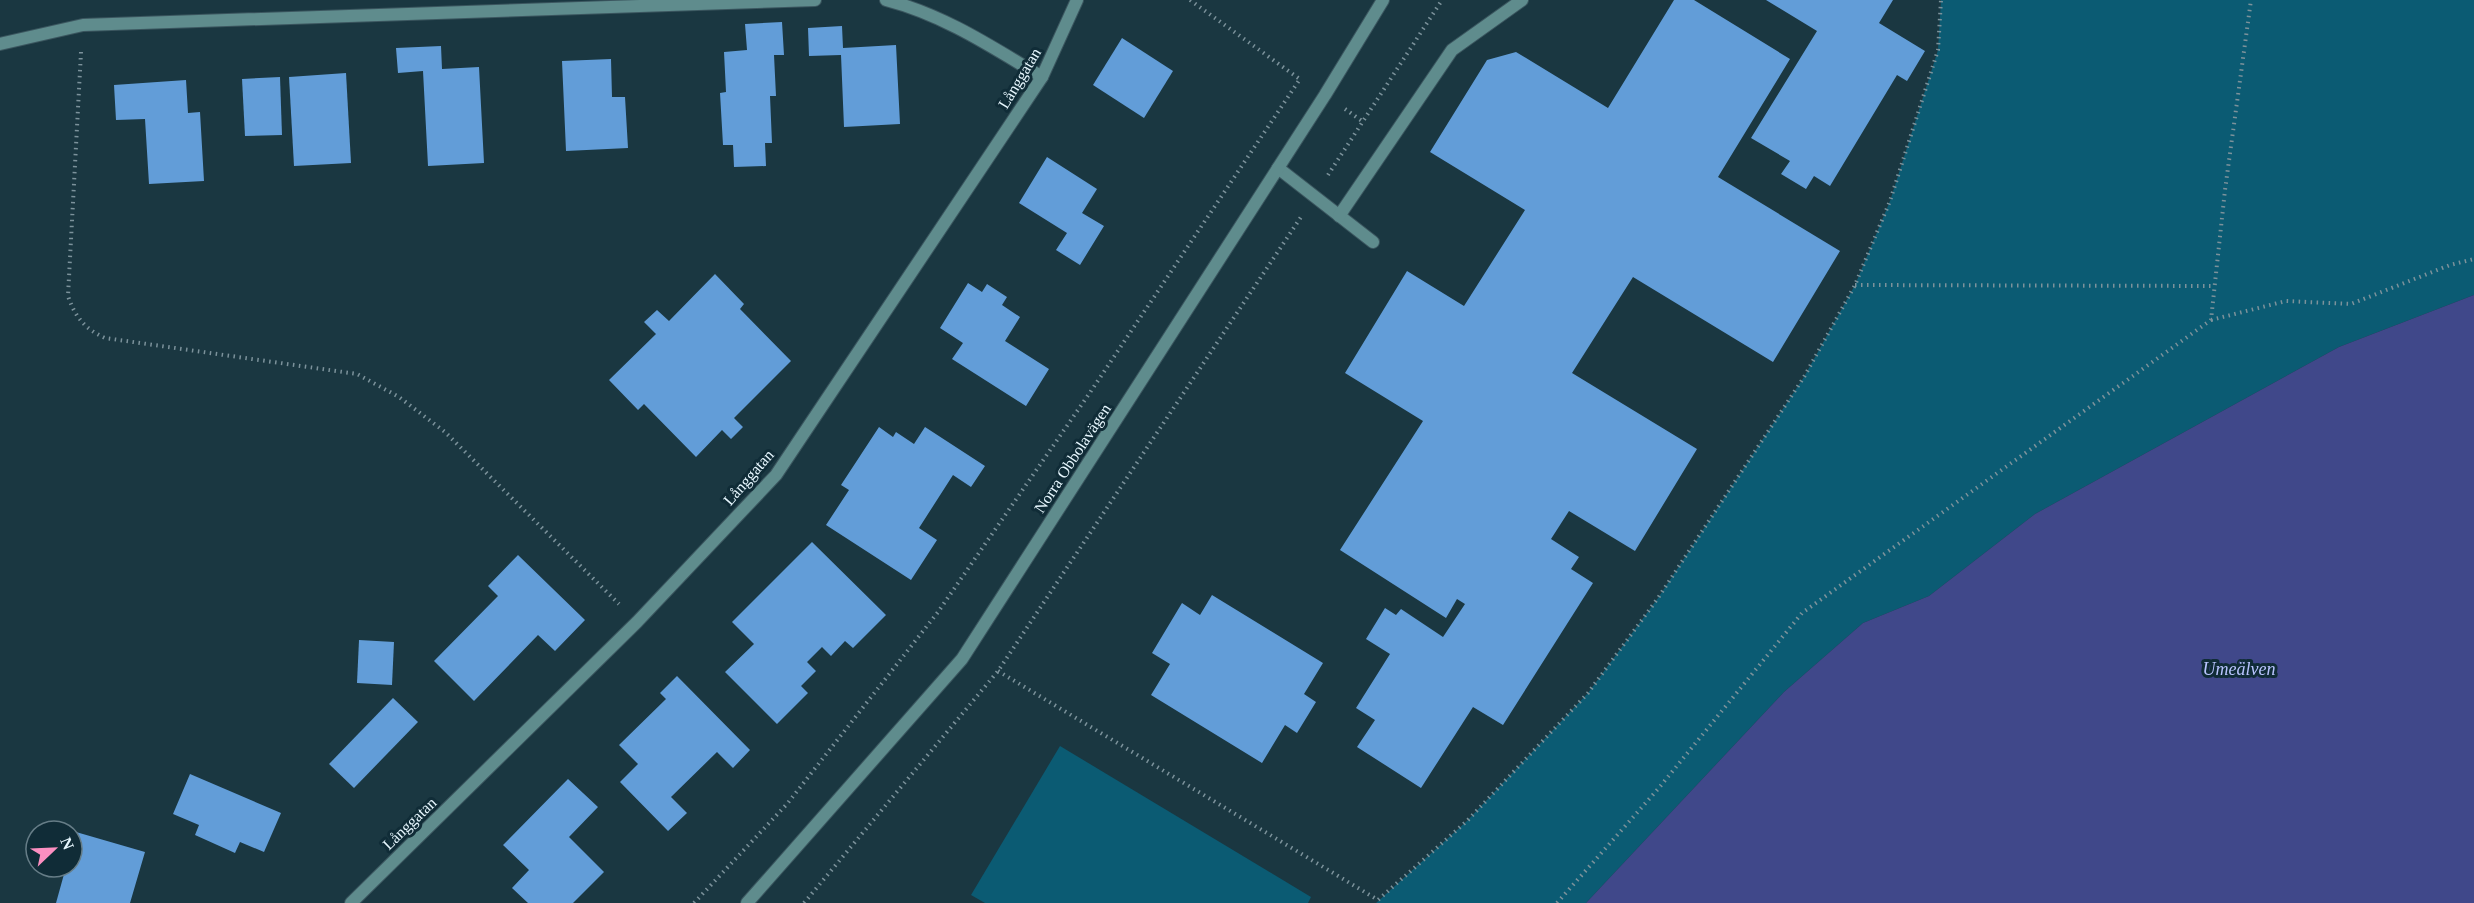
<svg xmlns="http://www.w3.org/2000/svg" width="2474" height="903" viewBox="0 0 2474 903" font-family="Georgia,serif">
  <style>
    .green { fill: #0b5b73 }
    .water { fill: #40488a }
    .building { fill: #629dd8 }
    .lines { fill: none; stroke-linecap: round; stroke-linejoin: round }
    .service-casing { stroke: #3b565f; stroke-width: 14 }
    .minor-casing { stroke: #3b565f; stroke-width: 14 }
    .tertiary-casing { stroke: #3b565f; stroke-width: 14 }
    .path { stroke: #7c929b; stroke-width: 4; stroke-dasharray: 1.5 4.5; stroke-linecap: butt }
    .service { stroke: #5f8c8d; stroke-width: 12 }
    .minor { stroke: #5f8c8d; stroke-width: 12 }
    .tertiary { stroke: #5f8c8d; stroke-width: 12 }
    .labels { text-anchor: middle; stroke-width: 6; stroke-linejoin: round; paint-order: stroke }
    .street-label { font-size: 16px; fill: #e7f7fe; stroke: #102c37 }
    .water-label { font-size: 18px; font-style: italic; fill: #b8c4fe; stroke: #102c37 }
  </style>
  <rect width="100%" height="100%" fill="#1a3741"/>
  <g class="green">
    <polygon points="1941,0 2474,0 2474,295 2339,347 2035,514 1929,596 1863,623 1784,692 1586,903 1376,903 1467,821 1588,693 1658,598 1804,377 1855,285 1890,201 1938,50"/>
    <polygon points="1060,746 1311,897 1308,903 985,903 971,895"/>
  </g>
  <polygon class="water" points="2474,295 2474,903 1586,903 1784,692 1863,623 1929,596 2035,514 2339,347"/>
  <g class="building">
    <polygon points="1674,0 1694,0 1790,59 1718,177 1840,251 1773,362 1633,277 1572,373 1697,449 1635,551 1569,511 1551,539 1579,557 1571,569 1593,583 1503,725 1473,707 1421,788 1357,747 1375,720 1356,708 1390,654 1366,639 1385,608 1396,615 1401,609 1443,637 1465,604 1457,599 1446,618 1340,550 1423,421 1345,373 1407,271 1464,306 1525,210 1430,152 1487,60 1516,52 1608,108"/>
    <polygon points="1766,0 1893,0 1879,23 1925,51 1907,81 1897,75 1830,186 1814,176 1806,189 1781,174 1790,161 1751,138 1817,31"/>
    <polygon points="782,22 784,55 774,55 776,96 770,96 772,143 765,143 766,166 734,167 733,145 723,145 720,93 726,92 724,52 747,50 745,24"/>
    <polygon points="842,26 843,48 896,45 900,124 844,127 841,55 809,56 808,28"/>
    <polygon points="1122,38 1173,71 1144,118 1093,85"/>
    <polygon points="441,46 442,69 479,67 484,163 428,166 423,71 398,73 396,48"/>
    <polygon points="611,59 612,97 625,97 628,148 566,151 562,61"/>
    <polygon points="346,73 351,163 294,166 289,77"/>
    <polygon points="280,77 282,135 245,136 242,79"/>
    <polygon points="186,80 188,113 200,112 204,181 149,184 145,119 116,120 114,85"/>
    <polygon points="1047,157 1097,189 1082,213 1104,226 1080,265 1056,250 1067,233 1019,203"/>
    <polygon points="715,274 744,304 740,309 791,361 734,418 743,427 731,439 722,430 696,457 644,404 638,410 609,380 656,334 644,322 657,310 669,321"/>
    <polygon points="968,283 982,292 987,284 1007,297 1002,305 1020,317 1005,341 1049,369 1026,406 952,359 963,343 940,328"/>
    <polygon points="879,427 893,437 896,432 914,444 925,427 985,466 971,487 953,475 919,528 937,540 911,580 826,525 849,490 841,485"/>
    <polygon points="812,542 886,615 853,648 845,641 831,656 822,647 807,662 816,671 801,686 808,693 777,724 725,672 754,644 732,622"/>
    <polygon points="518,555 585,620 555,651 538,635 474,701 434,661 498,596 488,586"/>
    <polygon points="1212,595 1323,663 1304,694 1316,702 1297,733 1285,725 1262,763 1151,695 1170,664 1152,653 1182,603 1200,615"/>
    <polygon points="359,640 394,642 392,685 357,683"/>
    <polygon points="677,676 750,750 733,768 717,752 671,797 687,813 668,831 620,782 638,764 619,745 666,699 660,693"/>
    <polygon points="393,698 418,722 354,788 329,764"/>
    <polygon points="190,774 281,813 264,852 240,842 235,853 195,835 199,825 173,814"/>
    <polygon points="568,779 598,807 569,837 604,872 573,903 528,903 512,888 529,870 503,845"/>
    <polygon points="76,832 145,852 130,903 56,903 66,867 72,867 72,846"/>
  </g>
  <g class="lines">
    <defs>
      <g id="service">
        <polyline points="1278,168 1373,242"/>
        <polyline points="1339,216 1452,50 1522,0"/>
      </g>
      <g id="minor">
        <path d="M886 0C944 15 992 47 1042 77"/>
        <polyline points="0,44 83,25 815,0"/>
        <polyline points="351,903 637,622 776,475 1042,77 1077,0"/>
      </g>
      <polyline id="tertiary" points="747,903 962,659 1325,95 1383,0"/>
    </defs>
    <use href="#service" class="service-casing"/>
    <use href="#minor" class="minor-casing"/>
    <use href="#tertiary" class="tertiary-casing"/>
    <g class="path">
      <polyline points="1190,0 1301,80"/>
      <path d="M81 52 68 296C75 317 85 329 105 338L357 374 399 397 445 432 619 604"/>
      <polyline points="1345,109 1362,121"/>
      <polyline points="1328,175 1442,0"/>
      <polyline points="1855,285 2214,286"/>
      <polyline points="2211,320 2286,301 2351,304 2450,265 2474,259"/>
      <polyline points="998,671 1378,900 1467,821 1588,693 1658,598 1804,377 1855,285 1890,201 1938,50 1941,0"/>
      <polyline points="694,903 787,804 938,612 1089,394 1300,79"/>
      <polyline points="804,903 998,671 1301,217"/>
      <polyline points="1557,903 1658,789 1802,613 2211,320 2225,190 2251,0"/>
    </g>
    <use href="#service" class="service"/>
    <use href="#minor" class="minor"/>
    <use href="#tertiary" class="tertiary"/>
  </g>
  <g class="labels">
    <g class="street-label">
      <text transform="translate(1019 78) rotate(-59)" y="6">Långgatan</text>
      <text transform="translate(1072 458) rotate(-57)" y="6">Norra Obbolavägen</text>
      <text transform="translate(748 477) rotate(-49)" y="6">Långgatan</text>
      <text transform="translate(409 823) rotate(-44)" y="6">Långgatan</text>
    </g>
    <g class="water-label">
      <text x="2239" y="675">Umeälven</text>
    </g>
  </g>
  <g transform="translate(54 849) rotate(67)"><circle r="28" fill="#102c37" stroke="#667d87" stroke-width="1.5"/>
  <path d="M0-4.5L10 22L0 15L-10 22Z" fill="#fc8fc1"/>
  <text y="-9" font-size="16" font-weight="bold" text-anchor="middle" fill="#e7f7fe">N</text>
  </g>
</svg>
